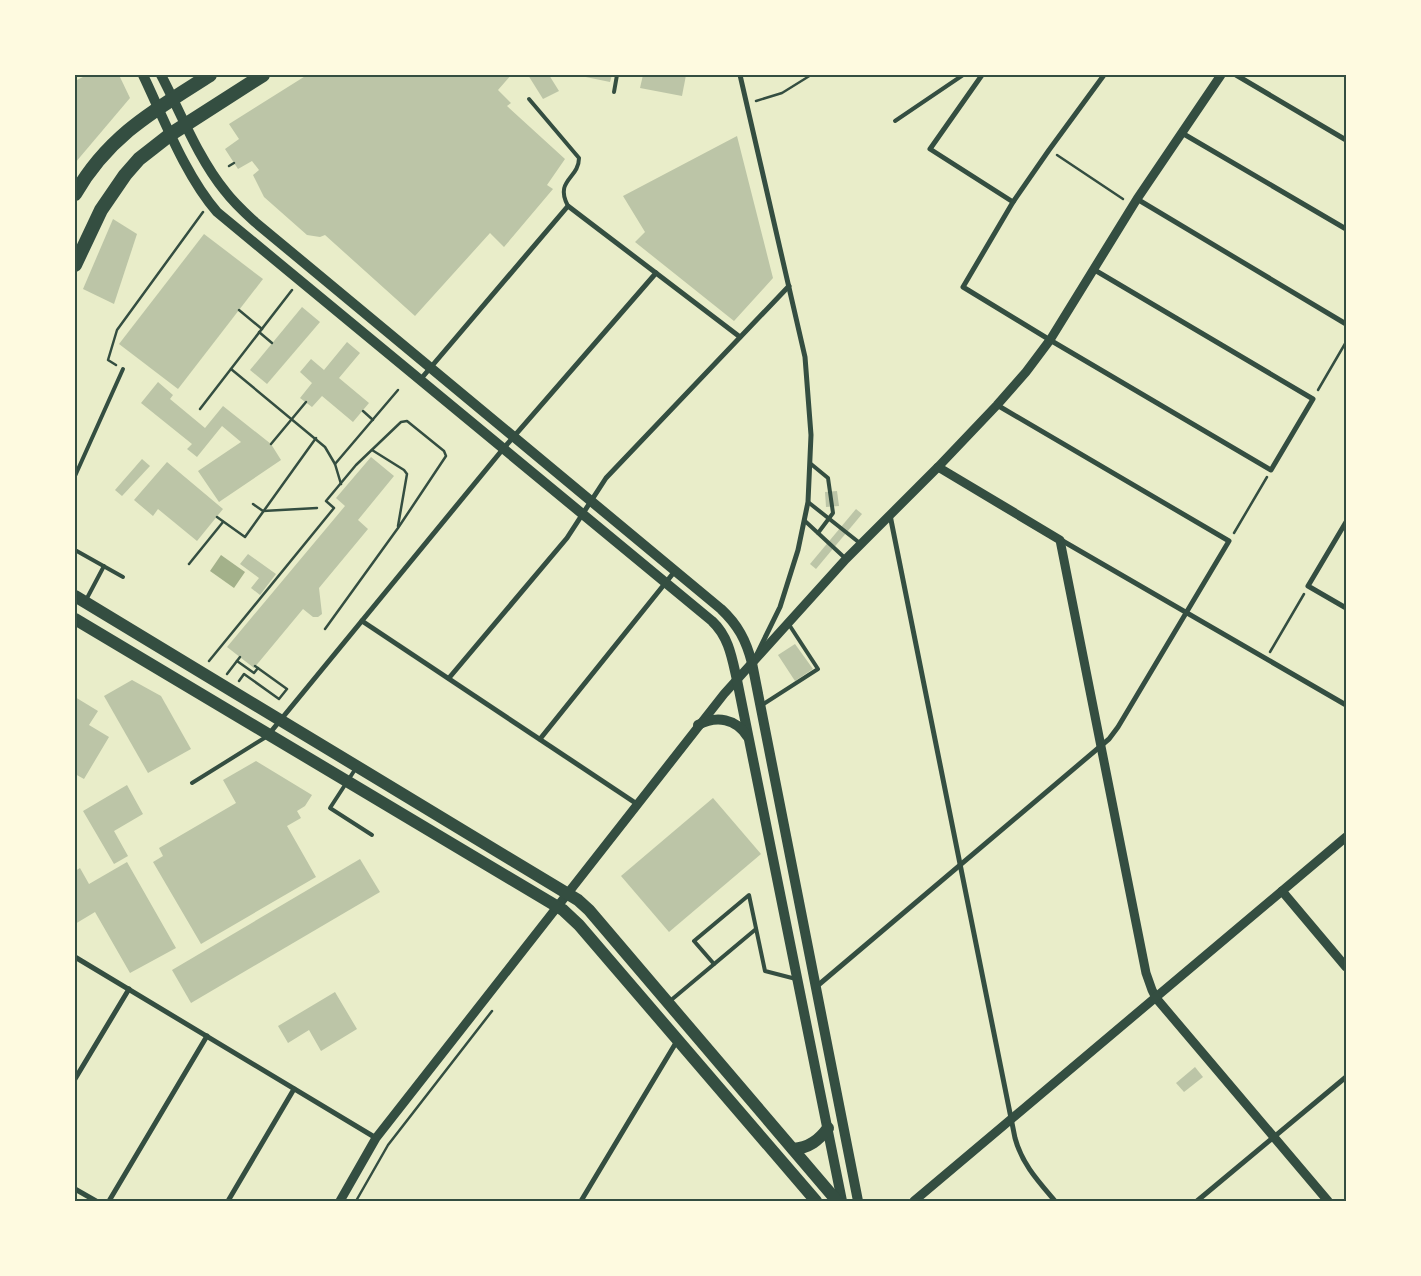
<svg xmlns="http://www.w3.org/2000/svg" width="1421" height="1276" viewBox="0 0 1421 1276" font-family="Overpass,sans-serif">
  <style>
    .water { fill: #a3b18a }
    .building { fill: #bcc5a7 }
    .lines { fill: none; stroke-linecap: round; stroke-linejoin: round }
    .path { stroke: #344e41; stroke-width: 2.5 }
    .service { stroke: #344e41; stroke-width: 4 }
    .minor { stroke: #344e41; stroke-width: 5 }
    .tertiary { stroke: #344e41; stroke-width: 9 }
    .secondary { stroke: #344e41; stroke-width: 10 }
    .primary { stroke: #344e41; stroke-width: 12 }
    .trunk { stroke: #344e41; stroke-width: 14 }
    .neatline { fill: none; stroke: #344e41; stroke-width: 2 }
  </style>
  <rect width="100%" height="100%" fill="#e9edc9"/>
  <polygon class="water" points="221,555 245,572 234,588 210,571"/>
  <g class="building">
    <polygon points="87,75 119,75 130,98 75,163 75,81"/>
    <polygon points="307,75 511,75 498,90 511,103 507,106 565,159 547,185 553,189 504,247 490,233 415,316 325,235 320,237 307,235 264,197 253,175 259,170 252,161 238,169 225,149 239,139 229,124"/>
    <polygon points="528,75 549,75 559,91 543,99"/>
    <polygon points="576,75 612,75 610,82"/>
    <polygon points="643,75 686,75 682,96 640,88"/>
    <polygon points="737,136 773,278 734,321 635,242 645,232 623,196"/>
    <polygon points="113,219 137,234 114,304 83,289"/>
    <polygon points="204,234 263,279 178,389 119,344"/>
    <polygon points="302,307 320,322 267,384 250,370"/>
    <polygon points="347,342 360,353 339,378 369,403 353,422 322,396 312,407 300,398 312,383 300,372 311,359 324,370"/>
    <polygon points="158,382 173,395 170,399 205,428 223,406 271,444 281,460 219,502 198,471 241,442 222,426 197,457 187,449 192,444 141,403"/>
    <polygon points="371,457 394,476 358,520 368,529 319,588 322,614 318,617 313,617 303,609 254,668 227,647 345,506 336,498"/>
    <polygon points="142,459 150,466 122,496 115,490"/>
    <polygon points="167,462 223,509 197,541 158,509 153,516 134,500"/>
    <polygon points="837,491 839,506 826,507 825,492"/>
    <polygon points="856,509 862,514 816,569 810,564"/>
    <polygon points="248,554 276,574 260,595 251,588 259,578 240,564"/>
    <polygon points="795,644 813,669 795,681 778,655"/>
    <polygon points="132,680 161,696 191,749 148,773 104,696"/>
    <polygon points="75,697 98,711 89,725 109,737 84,779 75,774"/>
    <polygon points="256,761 312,795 305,806 297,811 301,818 287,826 316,877 201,944 153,862 163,856 159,848 236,803 223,780"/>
    <polygon points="127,785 143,814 114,831 128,856 114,864 83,811"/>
    <polygon points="713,798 761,854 669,932 621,876"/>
    <polygon points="360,859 380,892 191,1003 172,970"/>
    <polygon points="127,862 176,948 130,973 95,912 75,924 75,871 80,868 89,884"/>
    <polygon points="335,992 357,1029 321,1051 309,1030 288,1043 278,1026"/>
    <polygon points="1195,1067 1203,1077 1184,1092 1176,1083"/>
  </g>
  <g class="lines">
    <g class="path">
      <polyline points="756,101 782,93 811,75"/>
      <polyline points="1057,155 1123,199"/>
      <polyline points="229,166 234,163"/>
      <polyline points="239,310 262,329"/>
      <polyline points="259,332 272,343"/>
      <polyline points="116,365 108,360 117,330 203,212"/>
      <polyline points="231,369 325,447 335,464 341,484"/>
      <polyline points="1318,390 1346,342"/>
      <polyline points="200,409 292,290"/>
      <polyline points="363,411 373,420"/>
      <polyline points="271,444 306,402"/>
      <polyline points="372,450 404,470 407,474 398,526"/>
      <polyline points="335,464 398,390"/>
      <polyline points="253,504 263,511 317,508"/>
      <polyline points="217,517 245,537 316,438"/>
      <polyline points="1234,533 1267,477"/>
      <polyline points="189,564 223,522"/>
      <polyline points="1270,652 1304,594"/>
      <polyline points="209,661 334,508 326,501 356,465 401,422 407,421 444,451 446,456 398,528 325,629"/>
      <polyline points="237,661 254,673 258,668"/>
      <polyline points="227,674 240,657"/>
      <polyline points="239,681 244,674 279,699 287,689 255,666"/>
      <polyline points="356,1201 388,1145 492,1011"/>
    </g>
    <g class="service">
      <polyline points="614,92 617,75"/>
      <path d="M529 99 579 158C579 179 554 180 568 206"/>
      <polyline points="895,121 963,75"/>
      <polyline points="811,464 828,478 833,513 818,533"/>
      <polyline points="75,476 123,369"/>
      <polyline points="808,502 861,544"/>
      <polyline points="805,521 846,559"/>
      <polyline points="75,550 123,577"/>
      <polyline points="86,600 104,566"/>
      <polyline points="762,705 818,669 788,623"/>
      <polyline points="356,768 330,808 372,835"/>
      <polyline points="192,783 266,737"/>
      <polyline points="714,964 694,941 749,895 765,971 796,979"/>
      <polyline points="670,1001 756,929"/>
    </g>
    <g class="minor">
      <polyline points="740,75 805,357 811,435 808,502 798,550 780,607 757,654"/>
      <polyline points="982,75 930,149 1013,202"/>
      <polyline points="1236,75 1346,140"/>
      <polyline points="1182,133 1346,229"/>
      <polyline points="1137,199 1346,324"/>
      <polyline points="1093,269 1313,399 1271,470 1050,340 963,287 1013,202 1049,150 1104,75"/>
      <polyline points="420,380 568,206 740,337"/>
      <path d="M890 515 1015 1138C1022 1164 1038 1181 1055 1201"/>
      <polyline points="1346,522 1308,586 1346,608"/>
      <polyline points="1061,540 1346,705"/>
      <polyline points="362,621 637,804"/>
      <polyline points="449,678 567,538 606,478 789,286"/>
      <polyline points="269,734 503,449 656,273"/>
      <polyline points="540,739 675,571"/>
      <polyline points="75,957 376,1138"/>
      <polyline points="816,987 1109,739 1118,727 1229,541 997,405"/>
      <polyline points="75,1079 129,989"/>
      <polyline points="75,1189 96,1201"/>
      <polyline points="109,1201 207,1036"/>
      <polyline points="228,1201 294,1089"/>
      <polyline points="581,1201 677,1041"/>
      <polyline points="1197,1201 1346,1077"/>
    </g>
    <g class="tertiary">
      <polyline points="938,467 1060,540 1146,973 1152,990 1156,998 1328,1201"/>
      <polyline points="1282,891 1346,967"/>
      <polyline points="340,1201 376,1138 724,694 846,559 938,467 997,405 1026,372 1050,340 1137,199 1221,75"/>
      <polyline points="914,1201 1346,837"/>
    </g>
    <g class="secondary">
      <path d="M143 75C164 119 185 175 217 212L712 621C729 637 732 658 737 680L842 1201"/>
      <path d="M161 75C181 113 198 158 225 191 234 203 244 212 255 222L721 609C738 625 746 640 752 663L858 1201"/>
      <path d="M698 725C717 715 736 719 747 736"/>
    </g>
    <g class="primary">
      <polyline points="75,596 578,900 589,910 837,1201"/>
      <polyline points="75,619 563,910 579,925 816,1201"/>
      <path d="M793 1149C809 1148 819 1140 828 1128"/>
    </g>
    <g class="trunk">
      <path d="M75 194C109 135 155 110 210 75"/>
      <polyline points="75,265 101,210 125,175 139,159 171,134 263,75"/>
    </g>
  </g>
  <rect width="1421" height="1276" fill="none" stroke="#fefae0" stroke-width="152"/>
  <rect x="76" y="76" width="1269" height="1124" class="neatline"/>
</svg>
